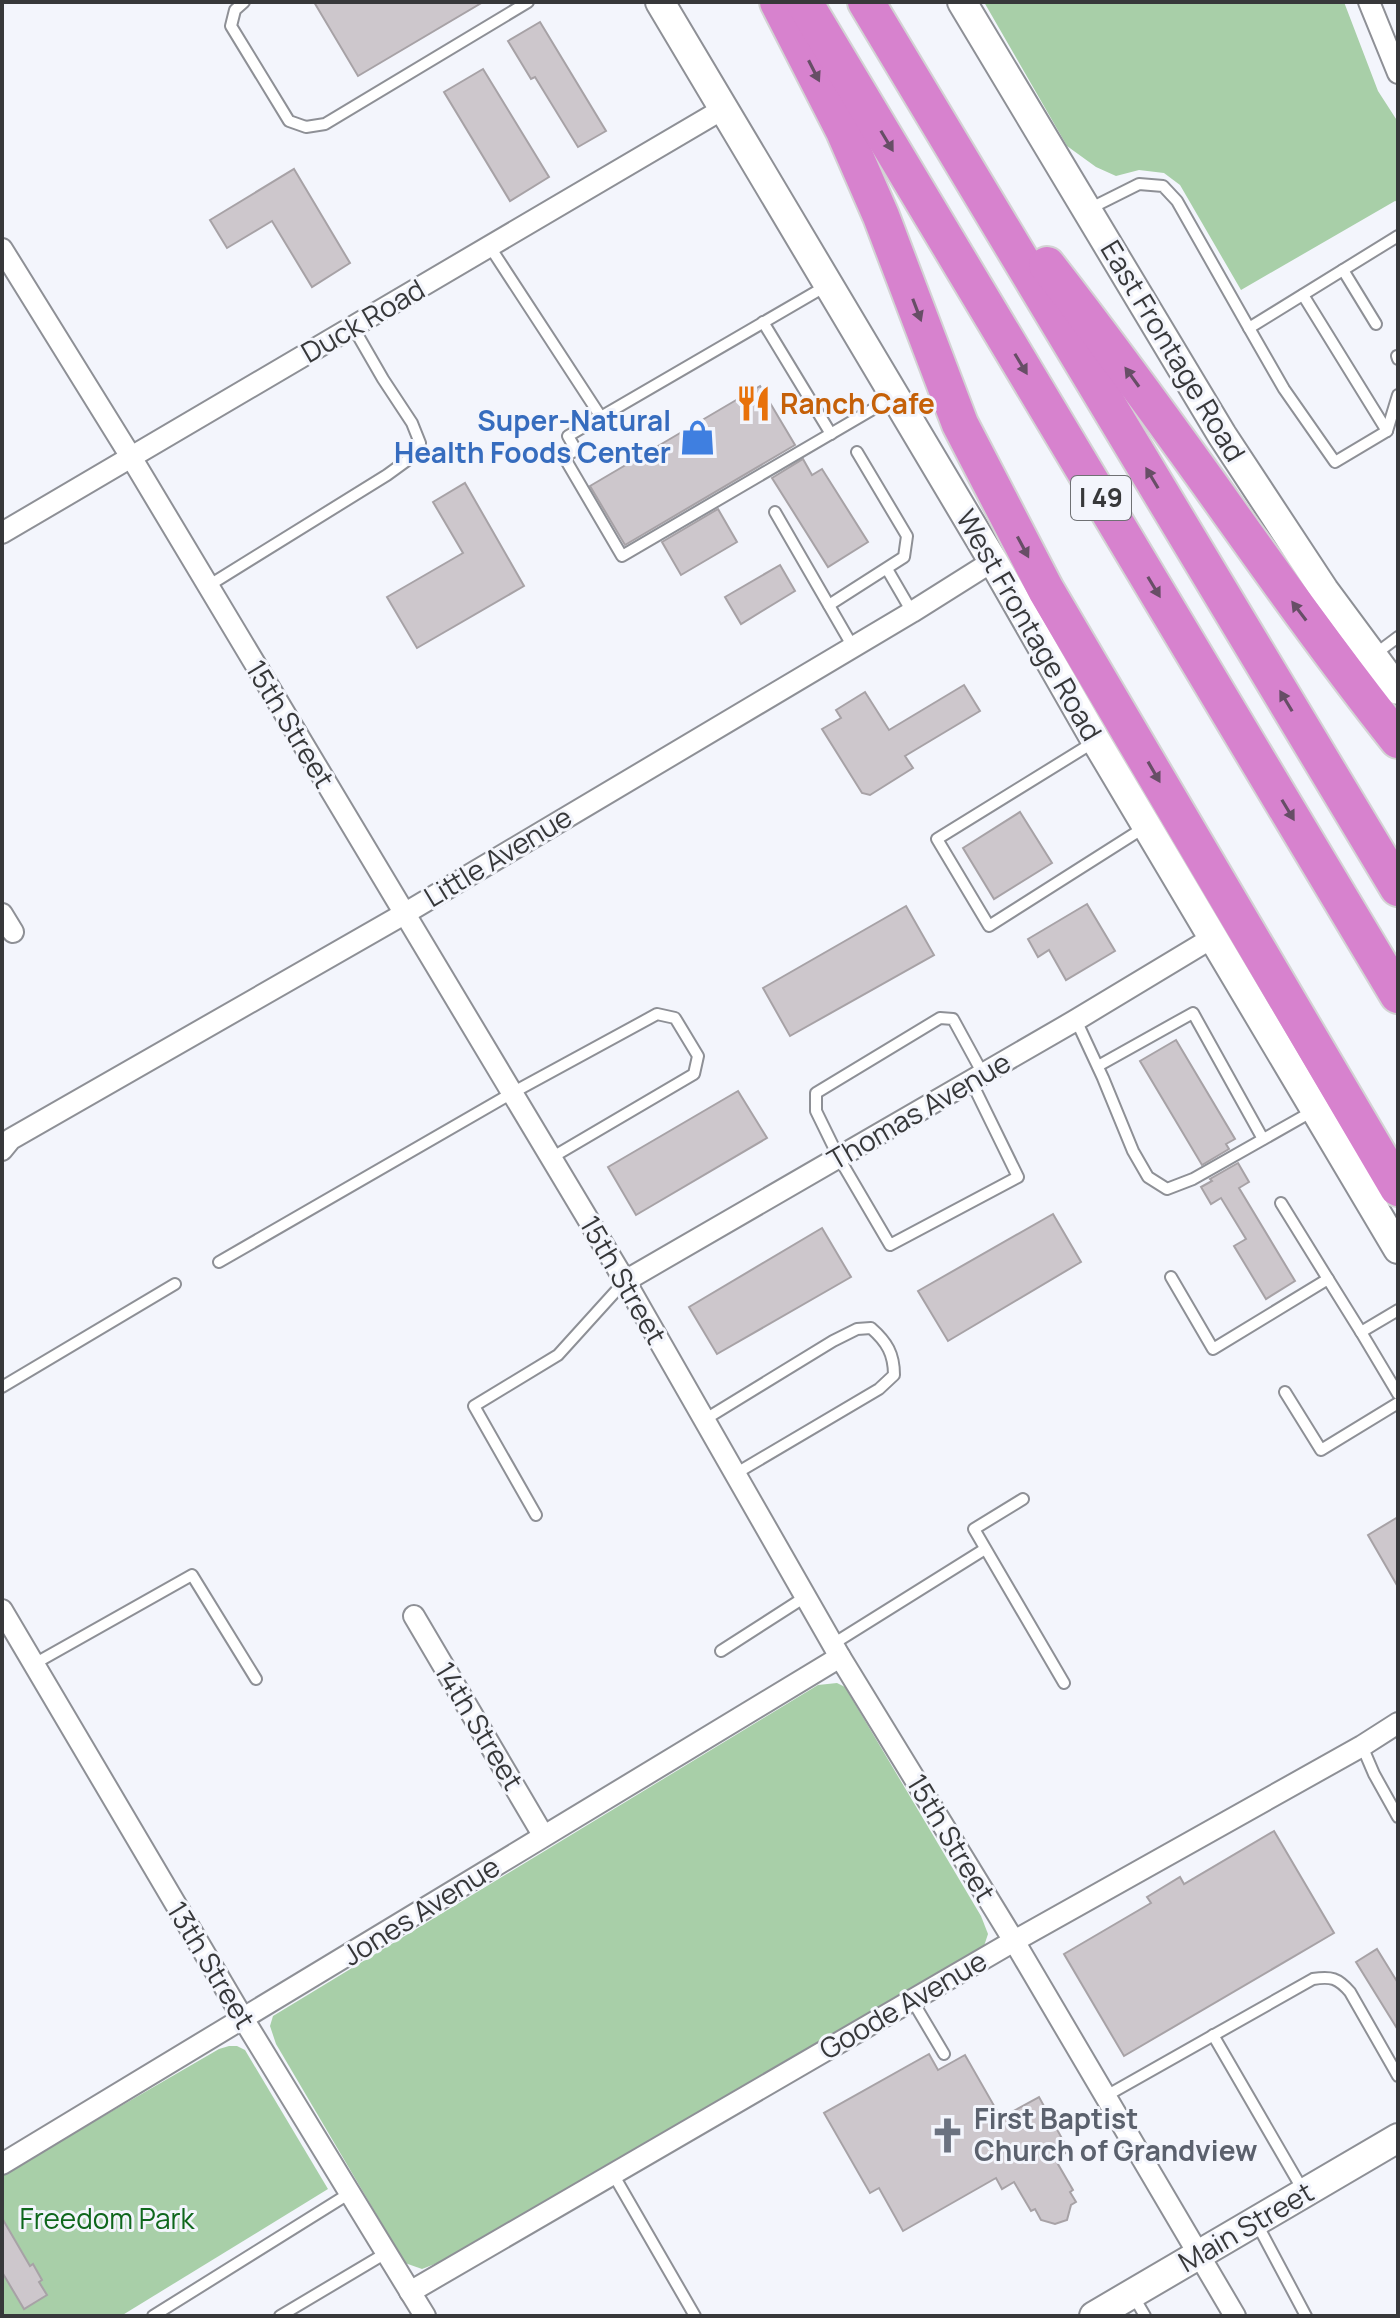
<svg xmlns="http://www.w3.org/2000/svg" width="1400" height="2318" viewBox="0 0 1400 2318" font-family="Manrope,sans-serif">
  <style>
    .green { fill: #a8cfa8 }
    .building { fill: #cdc7cc; stroke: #a7a2a6; stroke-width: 2 }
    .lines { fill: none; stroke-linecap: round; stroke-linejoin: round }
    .lane-casing { stroke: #8e9096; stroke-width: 14 }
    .street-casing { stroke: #8e9096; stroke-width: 24 }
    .secondary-casing { stroke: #8e9096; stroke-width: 32 }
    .highway-casing { stroke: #d3d3d4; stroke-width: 40 }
    .lane { stroke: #fff; stroke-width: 10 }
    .street { stroke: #fff; stroke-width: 20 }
    .secondary { stroke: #fff; stroke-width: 28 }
    .highway { stroke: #d782ce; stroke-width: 36 }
    .oneway { fill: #674e66 }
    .labels { text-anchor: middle; stroke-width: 6; stroke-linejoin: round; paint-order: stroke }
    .shield { fill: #f3f5fc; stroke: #6f7174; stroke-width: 2 }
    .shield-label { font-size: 26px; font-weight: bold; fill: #37383a }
    .street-label { font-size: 28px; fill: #37383a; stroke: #f3f5fc }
    .food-label { font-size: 28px; font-weight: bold; fill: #c56008; stroke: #f3f5fc; text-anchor: start }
    .shop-label { font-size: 28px; font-weight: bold; fill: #366cbe; stroke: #f3f5fc; text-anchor: end }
    .worship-label { font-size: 28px; font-weight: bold; fill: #5b616d; stroke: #f3f5fc; text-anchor: start }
    .park-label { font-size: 28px; fill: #0f671c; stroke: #f3f5fc }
  </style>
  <rect width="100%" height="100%" fill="#f3f5fc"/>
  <g class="green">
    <polygon points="984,2 1344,2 1378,91 1398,122 1398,202 1395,201 1241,290 1180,185 1164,173 1139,170 1116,176 1096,167 1067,146"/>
    <polygon points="837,1683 845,1687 981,1916 988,1934 984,1946 440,2262 422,2269 405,2263 276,2044 270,2026 273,2016 818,1685"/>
    <polygon points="229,2046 237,2046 245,2050 328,2189 121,2316 2,2316 2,2175 219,2049"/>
  </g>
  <g class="building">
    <polygon points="314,2 483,2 358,76"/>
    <polygon points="540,22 606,131 578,147 535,77 531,79 508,41"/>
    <polygon points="483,69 549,177 510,201 444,92"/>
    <polygon points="294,169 350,263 312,287 272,221 227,248 210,220"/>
    <polygon points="760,386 795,445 625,545 590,486"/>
    <polygon points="803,459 812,475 822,469 868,542 828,567 772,478"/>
    <polygon points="465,483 524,586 417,648 387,597 463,553 433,502"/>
    <polygon points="718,509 737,542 681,575 662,542"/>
    <polygon points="780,565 795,591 741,624 725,597"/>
    <polygon points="964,685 980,711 905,756 913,768 870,795 862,793 822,729 841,718 836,710 865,692 889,730"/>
    <polygon points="1020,812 1052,863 994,899 963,848"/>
    <polygon points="1087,904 1115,951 1066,980 1049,950 1038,957 1028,939"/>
    <polygon points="906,906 934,955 790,1036 763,988"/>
    <polygon points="1176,1040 1235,1139 1226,1144 1229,1149 1202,1165 1140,1061"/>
    <polygon points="738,1091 767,1138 636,1215 608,1167"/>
    <polygon points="1238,1163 1249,1182 1239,1188 1295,1281 1266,1299 1234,1246 1246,1239 1221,1198 1211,1204 1201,1187 1212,1181 1210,1179"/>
    <polygon points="1053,1214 1081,1262 948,1341 918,1291"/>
    <polygon points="822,1228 851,1277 717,1354 689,1307"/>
    <polygon points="1398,1517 1398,1587 1368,1535"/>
    <polygon points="1274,1831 1334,1933 1124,2056 1064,1954 1151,1903 1147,1897 1180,1877 1184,1884"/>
    <polygon points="1377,1949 1398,1983 1398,2030 1356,1962"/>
    <polygon points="929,2054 938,2070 965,2055 1001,2118 1039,2097 1069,2151 1055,2159 1073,2190 1070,2192 1076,2202 1071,2205 1067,2220 1055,2224 1041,2220 1035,2209 1031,2211 1014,2182 1002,2189 996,2178 903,2231 879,2188 870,2193 824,2113"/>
    <polygon points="2,2218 30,2266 33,2264 42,2280 39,2282 47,2295 24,2309 2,2272"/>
  </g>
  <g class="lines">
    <defs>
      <g id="lane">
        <polyline points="244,2 235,10 231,26 289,121 306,127 325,124 528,2"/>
        <polyline points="1089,209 1139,184 1163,186 1177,201 1249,328 1398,236"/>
        <polyline points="490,247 601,417"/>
        <polyline points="1343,270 1376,324"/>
        <polyline points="826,286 568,436 576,450 564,457 622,556 892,398"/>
        <polyline points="763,322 831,434"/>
        <polyline points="1249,328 1284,389 1335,462 1387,431 1303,295"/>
        <polyline points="1397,356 1398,359"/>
        <polyline points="1387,431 1398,395"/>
        <polyline points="775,512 853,647"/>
        <polyline points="887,569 912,612"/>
        <polyline points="208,586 387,475 409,459 420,443 412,423 383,379 353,327"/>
        <polyline points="829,605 904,557 907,536 857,452"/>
        <polyline points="1374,655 1398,637"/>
        <polyline points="1094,742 937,839 989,926 1145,827"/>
        <polyline points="1076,1020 1103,1078 1133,1151 1148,1177 1167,1189 1193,1179 1313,1111"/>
        <polyline points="1098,1066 1193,1013 1263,1139"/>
        <polyline points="971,1081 1018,1177 890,1245 839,1158 816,1111 816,1093 940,1018 953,1019 983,1074"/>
        <polyline points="1281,1203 1328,1279"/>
        <polyline points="219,1262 512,1093 657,1014 675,1018 698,1056 694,1074 551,1158"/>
        <polyline points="1171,1277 1213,1349 1328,1279 1361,1332 1398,1310"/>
        <polyline points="1361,1332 1398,1394"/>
        <polyline points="2,1387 175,1284"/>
        <polyline points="1285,1392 1321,1450 1398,1403"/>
        <path d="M704 1420 833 1341 857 1329 871 1328C887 1342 894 1354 894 1375L879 1389 735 1474"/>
        <polyline points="1023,1499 974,1529 1064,1683"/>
        <polyline points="536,1515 474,1406 558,1355 625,1281"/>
        <polyline points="833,1644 985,1549"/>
        <polyline points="721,1651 805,1597"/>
        <polyline points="34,1664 192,1575 256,1679"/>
        <polyline points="1362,1746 1374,1774 1398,1817"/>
        <polyline points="912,2000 944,2054"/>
        <polyline points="1213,2035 1304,2192"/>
        <path d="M1106 2096 1313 1979C1331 1976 1338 1978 1350 1992L1398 2076"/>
        <polyline points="613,2174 695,2316"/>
        <polyline points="1256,2222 1306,2316"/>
        <polyline points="1134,2297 1145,2316"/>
        <polyline points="153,2316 350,2193"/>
        <polyline points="280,2316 386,2253"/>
      </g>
      <g id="street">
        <polyline points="1369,2 1398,73"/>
        <polyline points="2,249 131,457 625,1281 840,1657 1014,1941 1235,2316"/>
        <polyline points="2,533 723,109"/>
        <polyline points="2,914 13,932"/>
        <polyline points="2,1150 11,1139 404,914 912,612 993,561"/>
        <polyline points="625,1281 1076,1020 1212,938"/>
        <polyline points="2,1610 244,2020 425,2316"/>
        <polyline points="414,1616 543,1835"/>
        <path d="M2 2164C283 1997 560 1825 840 1657"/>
        <polyline points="410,2292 1014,1941 1362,1746 1398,1723"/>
      </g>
      <g id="secondary">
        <polyline points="660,2 993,561 1096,741 1398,1249"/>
        <polyline points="962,2 1222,435 1324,590 1398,690"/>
        <polyline points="1094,2316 1398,2138"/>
      </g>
      <g id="highway">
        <polyline points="778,2 844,131 881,216 960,424 1046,590 1398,1188"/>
        <polyline points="804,2 1398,995"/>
        <polyline points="866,2 1398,888"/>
        <path d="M1047 265C1103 337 1157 411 1210 485 1271 571 1332 657 1398 740"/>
      </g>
    </defs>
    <use href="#lane" class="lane-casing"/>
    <use href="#street" class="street-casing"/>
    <use href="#secondary" class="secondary-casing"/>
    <use href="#highway" class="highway-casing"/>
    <use href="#lane" class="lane"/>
    <use href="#street" class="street"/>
    <use href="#secondary" class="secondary"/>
    <use href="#highway" class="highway"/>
  </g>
  <defs><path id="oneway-solid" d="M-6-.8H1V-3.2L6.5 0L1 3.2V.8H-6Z" transform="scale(2)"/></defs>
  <g class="oneway">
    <use href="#oneway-solid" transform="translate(814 71) rotate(63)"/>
    <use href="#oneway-solid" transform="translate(887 141) rotate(59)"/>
    <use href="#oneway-solid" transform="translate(917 310) rotate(69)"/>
    <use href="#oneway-solid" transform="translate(1021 364) rotate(59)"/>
    <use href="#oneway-solid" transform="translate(1132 377) rotate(-126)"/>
    <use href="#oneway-solid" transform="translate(1152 478) rotate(-121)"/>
    <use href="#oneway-solid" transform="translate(1023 547) rotate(62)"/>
    <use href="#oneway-solid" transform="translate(1154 587) rotate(59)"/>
    <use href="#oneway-solid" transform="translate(1299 611) rotate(-127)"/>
    <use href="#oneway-solid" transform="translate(1286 701) rotate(-121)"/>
    <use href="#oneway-solid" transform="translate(1154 772) rotate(60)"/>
    <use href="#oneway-solid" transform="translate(1288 810) rotate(59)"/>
  </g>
  <defs>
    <symbol id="restaurant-bare" viewBox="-9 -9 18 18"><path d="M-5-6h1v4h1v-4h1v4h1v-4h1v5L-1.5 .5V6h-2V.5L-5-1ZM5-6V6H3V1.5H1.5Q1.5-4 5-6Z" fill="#e8710a" stroke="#f3f5fc" stroke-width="2.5" paint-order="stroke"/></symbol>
    <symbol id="shop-bare" viewBox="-9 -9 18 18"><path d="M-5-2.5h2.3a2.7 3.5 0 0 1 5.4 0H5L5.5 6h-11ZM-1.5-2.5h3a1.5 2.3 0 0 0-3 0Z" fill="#3f7fe0" stroke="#f3f5fc" stroke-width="2.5" paint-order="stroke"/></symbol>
    <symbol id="church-bare" viewBox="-9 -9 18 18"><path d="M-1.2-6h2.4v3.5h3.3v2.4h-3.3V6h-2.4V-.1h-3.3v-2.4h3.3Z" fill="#6b7280" stroke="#f3f5fc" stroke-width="2.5" paint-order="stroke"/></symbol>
  </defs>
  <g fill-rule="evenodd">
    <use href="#restaurant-bare" x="728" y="378" width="51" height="51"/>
    <use href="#shop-bare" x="672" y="412" width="51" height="51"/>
    <use href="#church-bare" x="922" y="2110" width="51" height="51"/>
  </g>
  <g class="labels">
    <rect class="shield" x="1071" y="476" width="60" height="44" rx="6"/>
    <g class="shield-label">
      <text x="1101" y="507">I 49</text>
    </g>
    <g class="street-label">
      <text transform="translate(363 321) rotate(-30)" y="10">Duck Road</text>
      <text transform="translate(1173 351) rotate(59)" y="10">East Frontage Road</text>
      <text transform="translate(1029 625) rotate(60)" y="10">West Frontage Road</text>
      <text transform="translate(290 724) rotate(59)" y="10">15th Street</text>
      <text transform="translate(498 857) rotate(-31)" y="10">Little Avenue</text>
      <text transform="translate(919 1111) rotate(-30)" y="10">Thomas Avenue</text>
      <text transform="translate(623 1280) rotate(60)" y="10">15th Street</text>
      <text transform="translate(479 1726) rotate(59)" y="10">14th Street</text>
      <text transform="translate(951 1838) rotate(59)" y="10">15th Street</text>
      <text transform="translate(421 1911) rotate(-32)" y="10">Jones Avenue</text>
      <text transform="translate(211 1965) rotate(59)" y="10">13th Street</text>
      <text transform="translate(903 2005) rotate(-30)" y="10">Goode Avenue</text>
      <text transform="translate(1246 2227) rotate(-30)" y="10">Main Street</text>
    </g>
    <g class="food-label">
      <text x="780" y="414">Ranch Cafe</text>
    </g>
    <g class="shop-label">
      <text x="671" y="431">Super-Natural<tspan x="671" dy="32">Health Foods Center</tspan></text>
    </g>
    <g class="worship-label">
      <text x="974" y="2129">First Baptist<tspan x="974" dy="32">Church of Grandview</tspan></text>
    </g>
    <g class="park-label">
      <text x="107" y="2229">Freedom Park</text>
    </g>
  </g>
  <rect width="1400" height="2318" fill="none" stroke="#37383a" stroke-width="8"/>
</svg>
